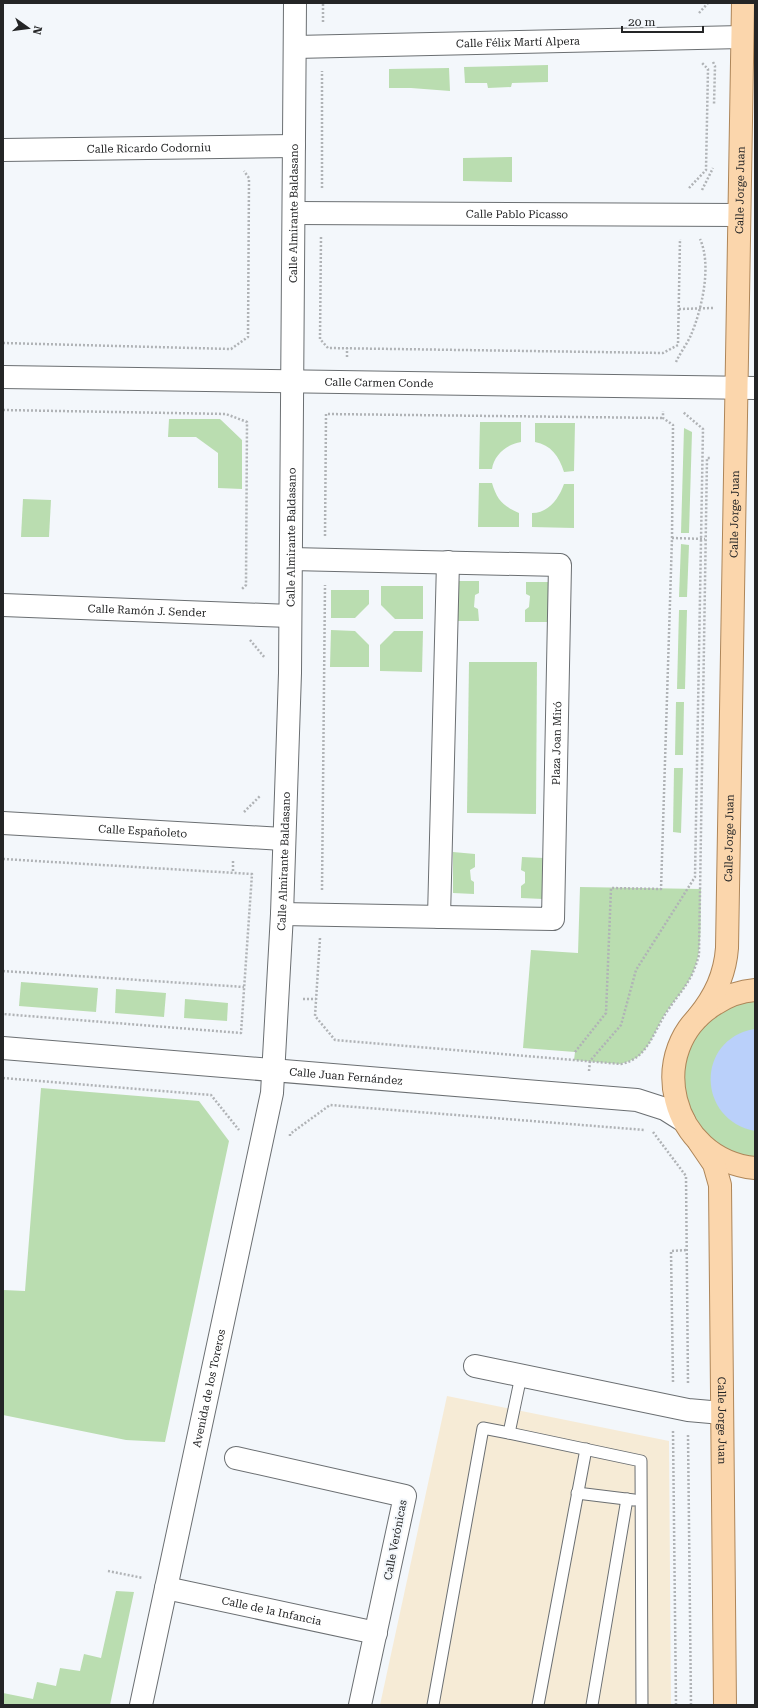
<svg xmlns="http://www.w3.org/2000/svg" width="758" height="1708" viewBox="0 0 758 1708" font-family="'Roboto Serif',serif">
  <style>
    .medical { fill: #f6ebd6 }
    .green { fill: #baddb0 }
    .water { fill: #bad0fa }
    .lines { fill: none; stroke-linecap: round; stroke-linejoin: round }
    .lane-casing { stroke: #6b6f72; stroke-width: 13 }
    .street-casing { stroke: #6b6f72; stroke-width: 24 }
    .secondary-casing { stroke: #6b6f72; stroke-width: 24 }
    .primary-casing { stroke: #ae8659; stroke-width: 24 }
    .path { stroke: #b0b3b6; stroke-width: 2.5; stroke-dasharray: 2 2; stroke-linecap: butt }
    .lane { stroke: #fff; stroke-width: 11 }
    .street { stroke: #fff; stroke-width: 22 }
    .secondary { stroke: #fff; stroke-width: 22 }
    .primary { stroke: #fbd6ac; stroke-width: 22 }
    .labels { text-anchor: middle; stroke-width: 4; stroke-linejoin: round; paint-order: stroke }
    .street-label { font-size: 11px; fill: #242526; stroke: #f3f7fb }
  </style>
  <rect width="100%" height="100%" fill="#f3f7fb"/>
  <polygon class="medical" points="447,1396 669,1441 671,1705 380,1705"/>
  <g class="green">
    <polygon points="548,65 548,82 512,83 511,87 488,88 487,83 465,83 464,67"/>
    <polygon points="449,68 450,91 411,88 389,88 389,69"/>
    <polygon points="512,157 512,182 463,181 463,158"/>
    <polygon points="169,419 220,419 242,440 242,489 218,488 218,453 196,437 168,437"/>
    <path d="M480 422H521V442C507 444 494 455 492 469H479Z"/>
    <path d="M535 423H575L574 471 564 472C559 456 551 445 535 442Z"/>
    <polygon points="684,428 692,432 689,533 681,533"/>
    <path d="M479 483H492C497 500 503 506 519 513V527H478Z"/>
    <path d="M564 484H574V528L532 527V513C549 513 559 498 564 484Z"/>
    <polygon points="23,499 51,500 49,537 21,537"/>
    <polygon points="681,544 689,545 687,597 679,597"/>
    <polygon points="457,581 479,581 479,593 475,595 474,607 478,609 479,621 457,621"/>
    <polygon points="526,582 548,582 548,622 525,622 525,610 529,607 530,596 526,594"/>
    <polygon points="381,586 423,586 423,619 395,619 381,605"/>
    <polygon points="331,590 369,590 369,604 355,618 331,618"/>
    <polygon points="679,610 687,610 685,689 677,689"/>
    <polygon points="331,630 355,631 369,645 369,667 330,667"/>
    <polygon points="394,631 423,631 422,672 380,671 380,645"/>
    <polygon points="469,662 537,662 536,814 467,813"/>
    <polygon points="676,702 684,702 683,755 675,755"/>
    <polygon points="674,768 683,768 681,833 673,832"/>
    <polygon points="453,852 475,854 475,867 470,870 471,880 474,882 474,894 453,893"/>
    <polygon points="522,857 544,858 543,899 521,898 521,886 525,883 525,872 521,870"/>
    <path d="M580 887 701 889C700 910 702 936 698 956 693 982 679 993 665 1014 656 1028 652 1043 640 1055 634 1060 627 1062 620 1064L574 1060 575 1052 523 1048 531 950 578 953Z"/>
    <polygon points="21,982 98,988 96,1012 19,1006"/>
    <polygon points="116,989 166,993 164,1017 115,1013"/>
    <polygon points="755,990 755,1168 687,1127 681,1044 747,991"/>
    <polygon points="185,999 228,1003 227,1021 184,1018"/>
    <polygon points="41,1088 199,1101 229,1141 165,1442 126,1440 3,1415 3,1290 25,1291"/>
    <polygon points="116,1591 134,1592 110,1705 3,1705 3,1693 33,1699 37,1682 56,1686 60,1668 80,1671 84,1654 101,1658"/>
  </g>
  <path class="water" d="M754 1029H755V1131C697 1120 695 1040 754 1029Z"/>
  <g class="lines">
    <defs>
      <g id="lane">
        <polyline points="509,1433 641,1461 642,1705"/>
        <polyline points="577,1493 634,1500"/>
        <polyline points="433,1705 483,1428 509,1433 521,1376"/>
        <polyline points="538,1705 586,1449"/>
        <polyline points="592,1705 627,1499"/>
      </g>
      <g id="street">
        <path id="s1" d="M295 47 742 37"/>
        <path id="s2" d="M3 150 294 146"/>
        <path id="s3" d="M294 213 739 215"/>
        <path id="s4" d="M3 377 755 388"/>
        <path id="s5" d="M3 605 290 616"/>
        <path id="s6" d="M3 823 283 839"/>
        <path id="s7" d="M282 914 553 919 560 565 291 559"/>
        <polyline points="439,917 448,562"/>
        <polyline points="475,1366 688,1410 722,1413"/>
        <polyline points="236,1458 405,1496 360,1705"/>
        <path id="s8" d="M166 1588 376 1633"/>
        <path id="s9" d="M141 1705 272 1093 282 914 290 673 295 3"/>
      </g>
      <g id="secondary">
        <path id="s10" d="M3 1048 637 1100 665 1109 684 1121"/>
      </g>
      <g id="primary">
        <path d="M755 990C741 991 727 996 715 1004 642 1049 671 1160 755 1168"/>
        <path id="s11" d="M698 1017C715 996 725 975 727 948L743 3"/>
        <path id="s12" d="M699 1142 714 1164 720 1185 725 1705"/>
      </g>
    </defs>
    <use href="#lane" class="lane-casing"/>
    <use href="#street" class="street-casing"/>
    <use href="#secondary" class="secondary-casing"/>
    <use href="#primary" class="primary-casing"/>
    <g class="path">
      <polyline points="699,13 708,3"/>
      <polyline points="323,22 323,3"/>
      <polyline points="713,62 715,66 714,105"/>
      <polyline points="322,188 322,71"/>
      <polyline points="689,188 706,170 708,69 702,63"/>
      <polyline points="702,190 713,168"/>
      <polyline points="321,237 320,339 328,348 663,353 678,345 680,239"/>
      <polyline points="679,309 713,308"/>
      <polyline points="3,343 231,349 248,337 249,178 244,171"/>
      <polyline points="347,357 347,348"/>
      <path d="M676 362C680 353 687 344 691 335 702 309 712 265 700 239"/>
      <polyline points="3,410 226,414 247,422 246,585 242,589"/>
      <polyline points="325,536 326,414 663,418"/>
      <polyline points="672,538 705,539"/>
      <polyline points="250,640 265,658"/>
      <polyline points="244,812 260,796"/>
      <polyline points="3,859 252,874 241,1033 3,1014"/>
      <polyline points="233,861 233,873"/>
      <polyline points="322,890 325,585"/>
      <path d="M320 938 315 1016 335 1040 621 1064C647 1059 653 1033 666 1013 681 990 691 984 699 955L707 458H711"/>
      <polyline points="3,971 244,987"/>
      <polyline points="303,999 316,999"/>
      <polyline points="575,1052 606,1013 611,888 661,889 672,538 673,425 663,418 663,411"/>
      <polyline points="589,1071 590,1061 621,1025 636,970 695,877 703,429 683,412"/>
      <polyline points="3,1078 211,1095 239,1130"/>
      <polyline points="653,1132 686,1176 688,1384"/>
      <polyline points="290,1136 290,1134 330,1105 645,1130"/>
      <polyline points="673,1382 671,1251 686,1250"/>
      <polyline points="673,1431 676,1705"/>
      <polyline points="688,1435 691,1705"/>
      <polyline points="108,1571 143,1578"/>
    </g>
    <use href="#lane" class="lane"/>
    <use href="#street" class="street"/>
    <use href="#secondary" class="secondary"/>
    <use href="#primary" class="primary"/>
  </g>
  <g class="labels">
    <g class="street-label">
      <text dy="4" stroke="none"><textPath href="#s1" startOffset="223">Calle Félix Martí Alpera</textPath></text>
      <text dy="4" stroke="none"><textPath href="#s2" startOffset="146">Calle Ricardo Codorniu</textPath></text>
      <text dy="4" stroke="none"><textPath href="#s11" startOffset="834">Calle Jorge Juan</textPath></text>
      <text dy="4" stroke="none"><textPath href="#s9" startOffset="1506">Calle Almirante Baldasano</textPath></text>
      <text dy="4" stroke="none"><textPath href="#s3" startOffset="223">Calle Pablo Picasso</textPath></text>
      <text dy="4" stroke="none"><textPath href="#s4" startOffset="376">Calle Carmen Conde</textPath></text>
      <text dy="4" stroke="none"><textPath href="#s11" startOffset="510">Calle Jorge Juan</textPath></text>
      <text dy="4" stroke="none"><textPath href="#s9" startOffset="1182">Calle Almirante Baldasano</textPath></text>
      <text dy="4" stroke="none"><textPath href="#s5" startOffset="144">Calle Ramón J. Sender</textPath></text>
      <text dy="4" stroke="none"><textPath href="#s7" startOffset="447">Plaza Joan Miró</textPath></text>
      <text dy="4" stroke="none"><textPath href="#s6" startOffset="140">Calle Españoleto</textPath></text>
      <text dy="4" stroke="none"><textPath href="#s11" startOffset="186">Calle Jorge Juan</textPath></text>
      <text dy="4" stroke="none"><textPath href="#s9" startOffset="858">Calle Almirante Baldasano</textPath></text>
      <text dy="4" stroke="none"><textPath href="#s10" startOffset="344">Calle Juan Fernández</textPath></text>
      <text dy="4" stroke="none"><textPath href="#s9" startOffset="324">Avenida de los Toreros</textPath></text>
      <text dy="4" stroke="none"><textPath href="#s12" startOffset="284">Calle Jorge Juan</textPath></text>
      <text transform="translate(395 1540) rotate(-79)" y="4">Calle Verónicas</text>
      <text dy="4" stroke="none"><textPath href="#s8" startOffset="108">Calle de la Infancia</textPath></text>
    </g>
  </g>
  <rect width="758" height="1708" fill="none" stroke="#242526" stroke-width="8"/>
  <g transform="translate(28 28) rotate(104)" stroke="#f3f7fb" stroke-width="3" paint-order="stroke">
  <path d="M0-3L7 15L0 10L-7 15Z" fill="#242526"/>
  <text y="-6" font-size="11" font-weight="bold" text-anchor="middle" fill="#242526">N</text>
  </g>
  <path d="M622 26v6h81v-6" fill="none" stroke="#242526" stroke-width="2"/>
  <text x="628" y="26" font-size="12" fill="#242526" stroke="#f3f7fb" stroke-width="3" paint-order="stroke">20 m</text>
</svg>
